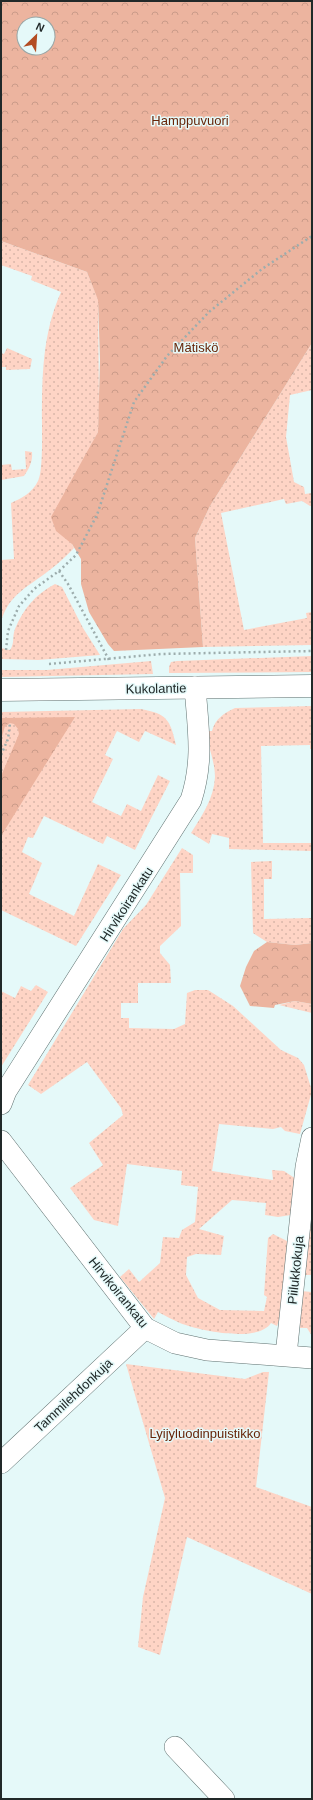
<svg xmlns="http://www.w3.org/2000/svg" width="313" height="1800" viewBox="0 0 313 1800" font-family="Arial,sans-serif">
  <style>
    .grass { fill: url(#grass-dots) }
    .forest { fill: url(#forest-crowns); fill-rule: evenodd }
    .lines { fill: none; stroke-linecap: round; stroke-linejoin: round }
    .minor-casing { stroke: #5f7170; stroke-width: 22 }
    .tertiary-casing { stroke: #5f7170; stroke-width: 23 }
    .path { stroke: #9dadad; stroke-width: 2.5; stroke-dasharray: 2 3; stroke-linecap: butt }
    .minor { stroke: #fff; stroke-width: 21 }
    .tertiary { stroke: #fff; stroke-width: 22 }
    .labels { text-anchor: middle; stroke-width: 3; stroke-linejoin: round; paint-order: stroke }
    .park-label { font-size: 13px; fill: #672508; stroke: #e5f9f9 }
    .street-label { font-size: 13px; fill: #212929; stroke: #e5f9f9 }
  </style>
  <defs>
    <pattern id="grass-dots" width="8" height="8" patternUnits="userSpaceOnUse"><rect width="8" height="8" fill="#fed4c5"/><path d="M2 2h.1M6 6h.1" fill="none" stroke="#d9b6a9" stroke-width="1.8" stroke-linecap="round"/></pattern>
    <pattern id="forest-crowns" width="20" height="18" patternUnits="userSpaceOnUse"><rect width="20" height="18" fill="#ecb49f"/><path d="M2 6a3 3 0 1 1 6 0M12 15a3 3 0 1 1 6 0" fill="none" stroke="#ca9b89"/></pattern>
  </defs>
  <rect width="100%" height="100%" fill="#e5f9f9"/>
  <g class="grass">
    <path d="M1 241 87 272 98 299 99 408 98 432 88 452 72 544 74 548C67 555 59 563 51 569 30 586 8 594 1 622V560L14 559 11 503C22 498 32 493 38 481 43 472 42 435 42 423 42 379 42 334 61 292L31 280 32 276 1 265Z"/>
    <polygon points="312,343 312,390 290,395 286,437 294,482 304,487 305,494 312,493 312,506 310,506 302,501 286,504 284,499 221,513 244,630 307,618 306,613 312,612 312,645 203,647 195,538 210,506"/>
    <polygon points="7,348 32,359 30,369 6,370 6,367 1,367 1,353 4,354"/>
    <path d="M25 451 32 452C33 461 29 469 24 476L1 480V465L11 464 12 470 26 469Z"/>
    <path d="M55 584 62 587 83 628 100 655 38 660 1 659V648L10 650C15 643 12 636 15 629 23 609 36 594 55 584Z"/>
    <polygon points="312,656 312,672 169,673 169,667 171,662 177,661"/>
    <polygon points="151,661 153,674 1,677 1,670 47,670"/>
    <path d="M312 706V749H310V745L261 746 263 843H311L312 839V851L229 849V838L212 834 209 844 191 833C202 816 214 798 215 777 215 762 208 745 205 731H212C215 719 224 713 235 708Z"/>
    <path d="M141 709C167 714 170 719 176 745L145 731 139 742 117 731 105 755 113 759 92 802 121 816 127 804 141 811 158 775 170 781 135 850 107 836 103 844 44 816 33 838 28 837 22 852 42 863 29 894 74 916 98 864 121 875 76 946 1 910V712Z"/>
    <path d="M182 848 193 855V873H180L181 926 160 946V953L170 965 171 983H138V1003H121V1018H129V1028L174 1029 185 1024 187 993 195 990H208L233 1006 281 1050 298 1058 304 1065 312 1091 300 1134 285 1131 281 1127 273 1129 219 1124 212 1171 273 1180 272 1170 284 1171 296 1179 291 1215 278 1217 265 1215 266 1203 232 1200 199 1229 224 1236 221 1255 196 1254 187 1257 186 1275 198 1298 220 1310 264 1311 267 1297 264 1295 268 1238 273 1234 289 1242 280 1318 277 1326 271 1323C258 1343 200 1331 180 1323 173 1320 166 1316 158 1312L154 1319 120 1277 129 1269 139 1282 160 1263 163 1237 179 1238 182 1230 195 1222 198 1187 181 1185 182 1171 127 1164 118 1226 94 1220 70 1188 103 1165 89 1143 123 1115 121 1108 87 1062 41 1094 28 1085 123 929 146 905Z"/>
    <polygon points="272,861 272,879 264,879 264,919 312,918 312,943 295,945 267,942 253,933 251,862"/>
    <polygon points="36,985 48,992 1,1067 1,991 15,998 21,986 31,991"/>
    <polygon points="295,1001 312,1004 312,1013 279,1005"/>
    <polygon points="312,1196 312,1275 303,1275"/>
    <polygon points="301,1291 312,1292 312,1336 307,1328 298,1328"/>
    <polygon points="126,1364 245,1379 263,1372 269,1372 256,1487 312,1507 312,1594 187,1537 160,1655 138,1647 143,1597 165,1498"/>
  </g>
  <g class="forest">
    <path d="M1 1H312V343L210 506 195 538 203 647 114 651 108 644 89 612 81 584V559L72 544 56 531 51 517 98 432 100 360 98 300 87 272 1 241ZM24 24H48V48H24Z"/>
    <polygon points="75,717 1,836 1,776 19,734 18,729 14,724 10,723 5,726 1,740 1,718"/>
    <polygon points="267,942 295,945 312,943 312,1004 295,1001 275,1005 274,1008 250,1006 240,986 246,967 254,951"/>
  </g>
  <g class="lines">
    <defs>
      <g id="minor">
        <path d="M1 1104 6 1091 191 800C204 760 198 728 195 687"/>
        <polyline points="1,1141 145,1328 175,1343 207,1350 312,1358"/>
        <polyline points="286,1355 306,1167 312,1138"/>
        <polyline points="1,1463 145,1328"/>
        <polyline points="175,1747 224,1799"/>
      </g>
      <polyline id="tertiary" points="1,690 312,686"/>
    </defs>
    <use href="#minor" class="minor-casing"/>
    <use href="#tertiary" class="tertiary-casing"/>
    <g class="path">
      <polyline points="59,571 68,584 109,660"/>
      <polyline points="6,650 8,631 19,606 34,589 59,571 76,555 97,515 134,402 167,356 209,312 262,269 312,236"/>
      <polyline points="49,664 161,654 312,651"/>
      <polyline points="1,755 8,739 10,723"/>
    </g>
    <use href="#minor" class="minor"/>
    <use href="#tertiary" class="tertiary"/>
  </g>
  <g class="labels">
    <g class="park-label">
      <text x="190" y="125">Hamppuvuori</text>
      <text x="196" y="352">Mätiskö</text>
      <text x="205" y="1438">Lyijyluodinpuistikko</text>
    </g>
    <g class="street-label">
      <text transform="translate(156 688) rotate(-1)" y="5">Kukolantie</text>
      <text transform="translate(126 904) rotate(-57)" y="5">Hirvikoirankatu</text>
      <text transform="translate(295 1270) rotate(-84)" y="5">Piilukkokuja</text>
      <text transform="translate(119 1292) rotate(51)" y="5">Hirvikoirankatu</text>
      <text transform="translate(73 1395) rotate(-43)" y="5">Tammilehdonkuja</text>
    </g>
  </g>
  <rect width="313" height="1800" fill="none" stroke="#212929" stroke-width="4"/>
  <g transform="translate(36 36) rotate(25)"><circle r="19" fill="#e5f9f9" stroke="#97a6a6"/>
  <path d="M0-3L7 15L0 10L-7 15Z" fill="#b34d23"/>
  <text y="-6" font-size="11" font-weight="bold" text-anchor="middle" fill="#212929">N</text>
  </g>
</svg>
